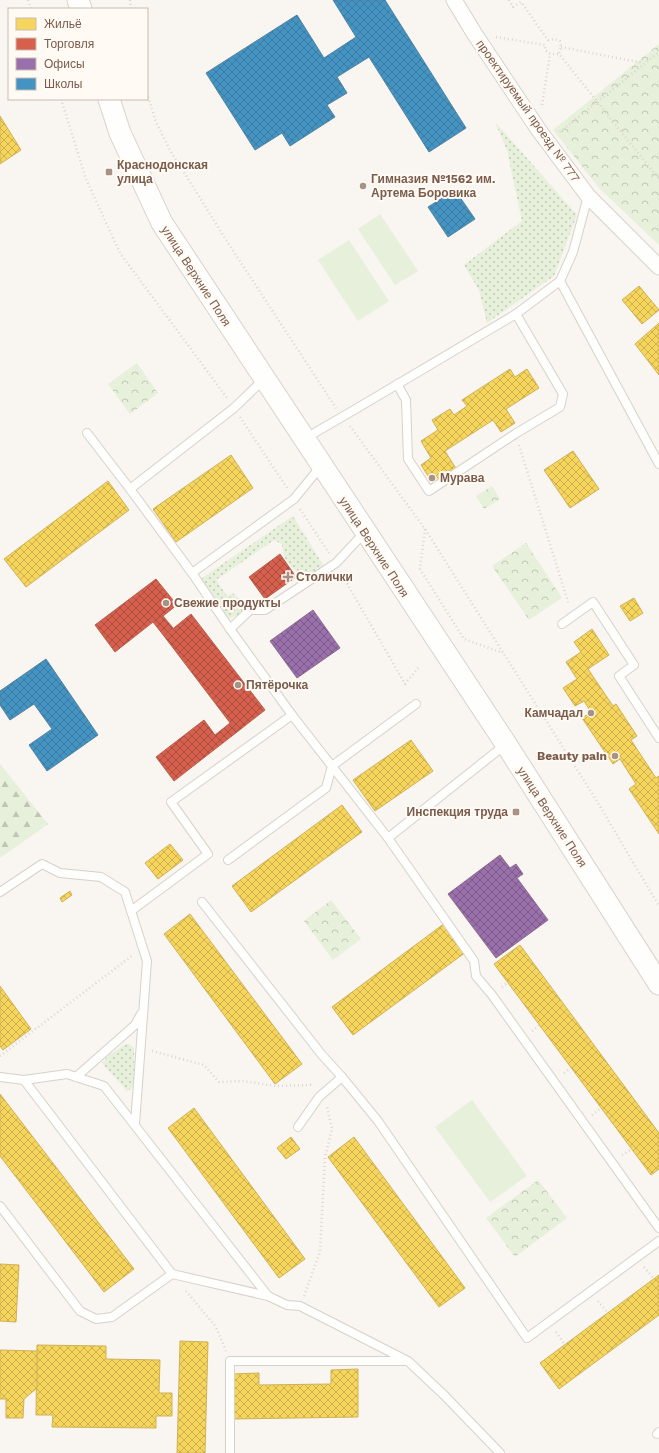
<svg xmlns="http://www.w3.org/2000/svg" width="659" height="1453" viewBox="0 0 659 1453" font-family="'Work Sans',sans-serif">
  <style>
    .grass { fill: url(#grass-dots) }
    .forest { fill: url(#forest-firs) }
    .park { fill: url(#park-crowns) }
    .pitch { fill: #e7f0db }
    .homes { fill: url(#homes-cross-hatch); stroke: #d1b158 }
    .shops { fill: url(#shops-cross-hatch); stroke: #ba5f4d }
    .offices { fill: url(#offices-cross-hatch); stroke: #906a8f }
    .schools { fill: url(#schools-cross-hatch); stroke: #5482a0 }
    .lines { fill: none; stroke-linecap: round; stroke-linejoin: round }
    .service-casing { stroke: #d7d1cb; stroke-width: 10 }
    .minor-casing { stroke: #d7d1cb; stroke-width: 17 }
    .secondary-casing { stroke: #d9d2cb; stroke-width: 23 }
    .path { stroke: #dcd5d0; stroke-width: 2.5; stroke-dasharray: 1 3; stroke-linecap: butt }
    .service { stroke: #fefefd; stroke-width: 8 }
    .minor { stroke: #fefefd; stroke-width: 15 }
    .secondary { stroke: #fefefd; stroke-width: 21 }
    .poi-dot { fill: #a69286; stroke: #fffaf3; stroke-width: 1.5 }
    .labels { text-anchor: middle; stroke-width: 4; stroke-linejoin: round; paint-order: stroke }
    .street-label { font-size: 12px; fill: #7a5c4d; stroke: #fffaf3 }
    .poi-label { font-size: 12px; font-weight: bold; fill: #7a5c4d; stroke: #fffaf3; text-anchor: start }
  </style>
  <defs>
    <pattern id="grass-dots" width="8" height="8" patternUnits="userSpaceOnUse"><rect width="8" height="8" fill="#e7f0db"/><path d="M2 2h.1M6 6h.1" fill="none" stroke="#c0c6b4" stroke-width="1.8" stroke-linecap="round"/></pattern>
    <pattern id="forest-firs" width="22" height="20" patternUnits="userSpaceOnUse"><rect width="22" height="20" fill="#e7f0db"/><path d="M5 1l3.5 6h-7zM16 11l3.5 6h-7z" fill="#c0c6b4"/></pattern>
    <pattern id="park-crowns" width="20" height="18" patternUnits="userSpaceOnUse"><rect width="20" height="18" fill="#e7f0db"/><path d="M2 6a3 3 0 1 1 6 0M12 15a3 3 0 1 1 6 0" fill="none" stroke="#c0c6b4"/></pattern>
    <pattern id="homes-cross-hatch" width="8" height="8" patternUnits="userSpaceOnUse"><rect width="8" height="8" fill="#f6d55c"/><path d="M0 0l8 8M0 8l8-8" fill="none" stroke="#ccb04e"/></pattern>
    <pattern id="shops-cross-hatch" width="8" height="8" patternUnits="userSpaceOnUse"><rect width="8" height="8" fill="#d6604d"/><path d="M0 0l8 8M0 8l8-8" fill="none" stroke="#aa4f40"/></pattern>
    <pattern id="offices-cross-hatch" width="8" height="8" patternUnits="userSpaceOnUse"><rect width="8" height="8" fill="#9970ab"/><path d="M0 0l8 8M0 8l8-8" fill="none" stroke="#7c5b86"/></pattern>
    <pattern id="schools-cross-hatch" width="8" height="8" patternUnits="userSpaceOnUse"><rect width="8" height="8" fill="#4393c3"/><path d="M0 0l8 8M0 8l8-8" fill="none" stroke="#3d7ba1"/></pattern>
  </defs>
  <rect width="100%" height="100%" fill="#f9f5f0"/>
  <g class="grass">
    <polygon points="495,122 577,215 554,276 487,323 479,290 464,265 522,221 507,150"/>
    <path d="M293 516 323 565 306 577 301 576 290 565 284 557 282 544 274 540 216 580 227 596 233 593C240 601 247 606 240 615L228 618 203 582 202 578Z"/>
    <polygon points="127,1043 134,1048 134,1085 131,1089 127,1091 102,1063 108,1056"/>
  </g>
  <polygon class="forest" points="0,764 48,824 0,858"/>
  <g class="park">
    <polygon points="659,44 659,245 600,189 553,130"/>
    <polygon points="137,363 158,393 130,414 108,384"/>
    <polygon points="492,486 500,499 484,509 476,496"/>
    <polygon points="526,543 562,598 529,620 492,566"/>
    <polygon points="331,900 361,939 333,960 304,921"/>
    <polygon points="538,1180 567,1218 515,1257 486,1218"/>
  </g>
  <g class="pitch">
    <polygon points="380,214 418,271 395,285 358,229"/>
    <polygon points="349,240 389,301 358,321 318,260"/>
    <polygon points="472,1100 527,1176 490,1202 435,1127"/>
  </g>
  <g class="homes">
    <polygon points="0,116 21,150 0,164"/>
    <polygon points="639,286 659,310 642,324 622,300"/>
    <polygon points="659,323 659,375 635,344"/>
    <polygon points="510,369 515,377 527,369 539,388 506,409 515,423 501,432 493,420 445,451 457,470 434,485 421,465 431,458 421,441 438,430 432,420 450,409 454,415 467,406 462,400"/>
    <polygon points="573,451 599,489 570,508 544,470"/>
    <polygon points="231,455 253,488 176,542 153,509"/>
    <polygon points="108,481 129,510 26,587 4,559"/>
    <polygon points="634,598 643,613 630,621 620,606"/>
    <polygon points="592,629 609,655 588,669 613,706 616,704 637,736 631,740 656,778 659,776 659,834 629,789 636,784 620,759 613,764 582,718 591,712 584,701 575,706 563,688 577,679 566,662 581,652 574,642"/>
    <polygon points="411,740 433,771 375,811 353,780"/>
    <polygon points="342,805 362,832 251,912 232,886"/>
    <polygon points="170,844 183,860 158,879 145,863"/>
    <polygon points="70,891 72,895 62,902 60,898"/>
    <polygon points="190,914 302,1064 275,1084 164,934"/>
    <polygon points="445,923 466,952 353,1035 332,1007"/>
    <polygon points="520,945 659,1133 659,1169 651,1175 494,964"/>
    <polygon points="0,986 31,1029 3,1050 0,1046"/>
    <polygon points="0,1094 134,1269 104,1292 0,1156"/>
    <polygon points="194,1108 305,1259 279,1278 168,1128"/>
    <polygon points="291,1137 300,1149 286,1159 277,1148"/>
    <polygon points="354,1137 465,1288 439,1307 328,1157"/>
    <polygon points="0,1264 19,1265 16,1322 0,1321"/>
    <polygon points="659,1275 659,1315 559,1389 540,1363"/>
    <polygon points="180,1341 208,1342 205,1453 177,1453"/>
    <polygon points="37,1345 106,1346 106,1359 160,1360 159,1393 172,1393 172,1416 156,1416 156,1428 52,1427 53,1415 36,1415"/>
    <polygon points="0,1350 37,1351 37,1388 24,1399 23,1418 6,1418 6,1399 0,1399"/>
    <polygon points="358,1369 358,1417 233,1419 232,1374 259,1373 259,1385 331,1384 331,1370"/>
  </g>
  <g class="shops">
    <polygon points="280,554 296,577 265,599 249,577"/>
    <polygon points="156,579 177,605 163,616 173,628 164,636 153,622 115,652 95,625"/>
    <polygon points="191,614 265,710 237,732 164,636"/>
    <polygon points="204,720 215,735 230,723 237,732 174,781 156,757"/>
  </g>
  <g class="offices">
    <polygon points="313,610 340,648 297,678 270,641"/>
    <polygon points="500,855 510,868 516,864 523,874 517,878 548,920 496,958 448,894"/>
  </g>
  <g class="schools">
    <polygon points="333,0 385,0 466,128 429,152 369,57 337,77 347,93 327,105 335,117 290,146 282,133 255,150 206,73 297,15 324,58 356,37"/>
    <polygon points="455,190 475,219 448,237 428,207"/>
    <polygon points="46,659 98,735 47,771 29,745 52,729 34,704 10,720 0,705 0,691"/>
  </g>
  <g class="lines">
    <defs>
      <g id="service">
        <polyline points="560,281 659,464"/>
        <polyline points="397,384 406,400 408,459 429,491 515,434 560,407 563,394 516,314"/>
        <polyline points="87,433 130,489"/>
        <polyline points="304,439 354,410 516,314 560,281 573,252 588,196"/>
        <polyline points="192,573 130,489 234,408 264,379"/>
        <polyline points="562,624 593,602 634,665 619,676 659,738"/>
        <polyline points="230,629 192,573 294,499 321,466"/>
        <polyline points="292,715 388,838"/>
        <polyline points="506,744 388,838 474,961 476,976 492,995 659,1228"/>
        <polyline points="228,860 326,788 332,766 416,704"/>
        <polyline points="0,892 42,864 60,873 101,877 125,892 147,961 135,1124"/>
        <polyline points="202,902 322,1055 342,1077 378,1121 527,1338 659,1241"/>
        <polyline points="131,911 208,854 171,802 292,715 230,629 250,610 265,610 336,563 365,532"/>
        <polyline points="0,1077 24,1080 172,1274 112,1317 96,1319 80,1311 0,1206"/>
        <polyline points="76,1077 135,1025 141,1014"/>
        <polyline points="24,1080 67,1074 104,1086 268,1296"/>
        <polyline points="298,1127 319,1097 342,1077"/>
        <polyline points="172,1274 268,1296 287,1305 300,1306 408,1361 445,1396 500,1453"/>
        <polyline points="657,1434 659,1432"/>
        <polyline points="230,1453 230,1361 407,1361"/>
      </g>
      <polyline id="minor" points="454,0 474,33 538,129 588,196 659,267"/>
      <g id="secondary">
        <polyline points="78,0 81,9"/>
        <polyline points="109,99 120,133 162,223 506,744 659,984"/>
      </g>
    </defs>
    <use href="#service" class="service-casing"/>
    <use href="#minor" class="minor-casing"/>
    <use href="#secondary" class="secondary-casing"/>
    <g class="path">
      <polyline points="28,0 31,9"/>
      <polyline points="130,0 131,9"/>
      <polyline points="509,0 513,7 521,2 548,40 554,39 560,41 561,47 559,54 659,179"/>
      <polyline points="496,37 545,45 545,50 550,54 559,54"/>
      <polyline points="561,47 643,63"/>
      <polyline points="147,93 156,122 170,150 228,243 336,408"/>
      <polyline points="61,99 86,179 120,253 227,398"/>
      <polyline points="542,105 550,54"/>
      <polyline points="560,132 659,52"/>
      <polyline points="240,417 287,488"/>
      <polyline points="350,426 425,529 595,798 659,906"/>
      <polyline points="519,445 569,605"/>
      <polyline points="300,509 329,553"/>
      <polyline points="425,529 420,569 464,639 503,653"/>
      <polyline points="341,573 405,684 419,667"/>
      <polyline points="502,987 508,982"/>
      <polyline points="532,1031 540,1025"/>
      <polyline points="152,1051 204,1065 219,1082 243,1081 276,1086 311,1085 313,1087"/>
      <polyline points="0,1056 133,955"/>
      <polyline points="564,1073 571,1068"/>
      <polyline points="592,1115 601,1108"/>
      <polyline points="622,1155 632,1149"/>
      <polyline points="644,1267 654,1279"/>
      <polyline points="186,1291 216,1327 226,1351"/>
      <polyline points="304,1296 320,1252 325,1157 332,1129 327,1107"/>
      <polyline points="598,1301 608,1313"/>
      <polyline points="556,1332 565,1345"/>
    </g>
    <use href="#service" class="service"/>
    <use href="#minor" class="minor"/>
    <use href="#secondary" class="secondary"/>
  </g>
  <g class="poi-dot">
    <rect x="105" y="168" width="8" height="8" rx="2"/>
    <circle cx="363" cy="186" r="4"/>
    <circle cx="432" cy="478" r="4"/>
    <path d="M286 571h4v4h4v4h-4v4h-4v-4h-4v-4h4z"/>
    <circle cx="166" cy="603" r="4"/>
    <circle cx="238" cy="685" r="4"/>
    <circle cx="591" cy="713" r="4"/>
    <circle cx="615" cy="756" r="4"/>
    <rect x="512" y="808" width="8" height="8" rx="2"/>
  </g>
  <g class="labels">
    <g class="street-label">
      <text transform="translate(528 111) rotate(55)" y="4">проектируемый проезд № 777</text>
      <text transform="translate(196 276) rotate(57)" y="4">улица Верхние Поля</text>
      <text transform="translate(374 547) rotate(57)" y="4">улица Верхние Поля</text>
      <text transform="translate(552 817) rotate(57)" y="4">улица Верхние Поля</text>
    </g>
    <g class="poi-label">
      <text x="117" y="169">Краснодонская<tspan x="117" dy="14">улица</tspan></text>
      <text x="371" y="183">Гимназия №1562 им.<tspan x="371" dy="14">Артема Боровика</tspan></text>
      <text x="440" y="482">Мурава</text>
      <text x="296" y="581">Столички</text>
      <text x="174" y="607">Свежие продукты</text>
      <text x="246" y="689">Пятёрочка</text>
      <text x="583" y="717" text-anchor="end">Камчадал</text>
      <text x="607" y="760" text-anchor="end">Beauty pain</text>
      <text x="508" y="816" text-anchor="end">Инспекция труда</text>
    </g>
  </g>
  <rect x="8" y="8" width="140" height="92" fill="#fffaf3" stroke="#cabbb1"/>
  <rect x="16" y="18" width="20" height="12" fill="#f6d55c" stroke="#cabbb1"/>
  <text x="44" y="28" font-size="12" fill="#7a5c4d">Жильё</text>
  <rect x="16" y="38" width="20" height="12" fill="#d6604d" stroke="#cabbb1"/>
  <text x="44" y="48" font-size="12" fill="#7a5c4d">Торговля</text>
  <rect x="16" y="58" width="20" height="12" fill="#9970ab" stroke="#cabbb1"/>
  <text x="44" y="68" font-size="12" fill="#7a5c4d">Офисы</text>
  <rect x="16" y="78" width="20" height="12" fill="#4393c3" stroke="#cabbb1"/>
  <text x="44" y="88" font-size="12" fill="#7a5c4d">Школы</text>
</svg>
